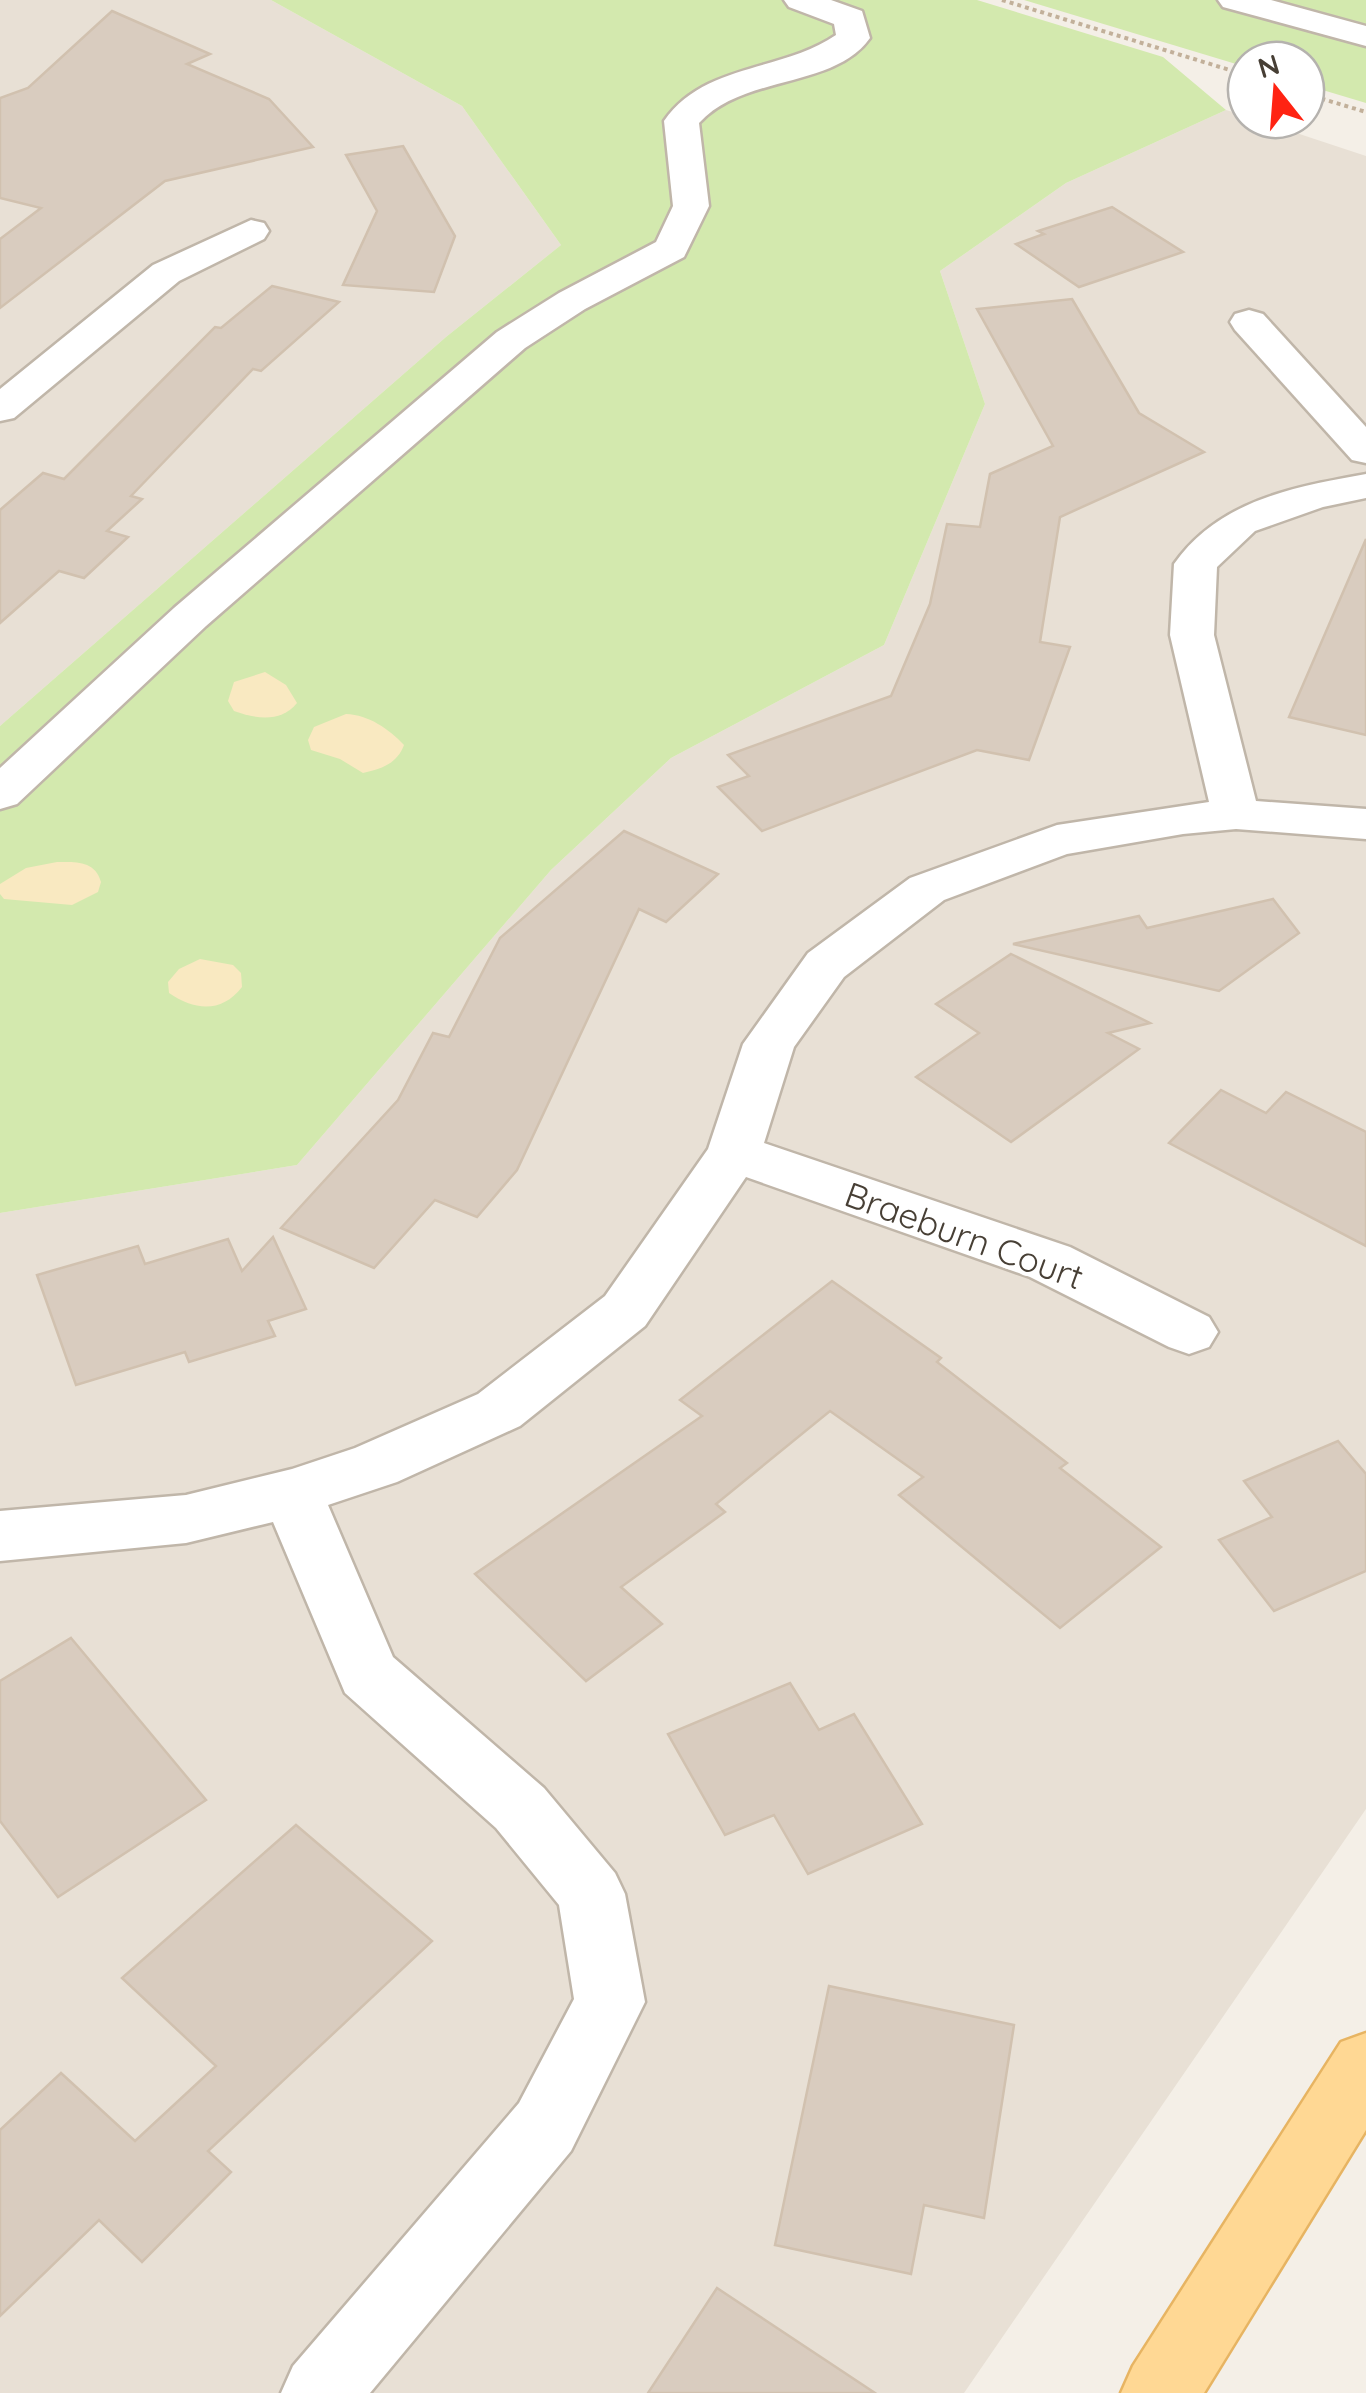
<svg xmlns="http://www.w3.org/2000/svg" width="1366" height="2393" viewBox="0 0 1366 2393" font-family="Quicksand,sans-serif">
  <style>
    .residential { fill: #e8e0d5 }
    .green { fill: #d3e9ae }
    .sand { fill: #f9e9c1 }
    .building { fill: #d9ccbf; stroke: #d1c1af; stroke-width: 2.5 }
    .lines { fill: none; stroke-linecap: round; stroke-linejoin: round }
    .minor-casing { stroke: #c0b6a9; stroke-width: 5 }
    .major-casing { stroke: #e7b462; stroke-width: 5 }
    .path { stroke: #c2b09a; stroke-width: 4; stroke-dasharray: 4 4; stroke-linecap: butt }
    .minor { fill: #fff; fill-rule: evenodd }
    .major { fill: #ffd894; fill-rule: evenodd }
    .labels { text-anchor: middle; stroke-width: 8; stroke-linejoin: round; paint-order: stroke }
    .street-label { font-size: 35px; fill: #473f35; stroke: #fff }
  </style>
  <rect width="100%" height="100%" fill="#f4efe7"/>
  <g class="residential">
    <polygon points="0,0 271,0 462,106 561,245 446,337 0,726"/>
    <polygon points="1226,110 1246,116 1246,120 1257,120 1366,156 1366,1809 964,2393 0,2393 0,1213 297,1165 551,870 671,758 884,645 985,404 940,271 1066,183"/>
  </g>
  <g class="green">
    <polygon points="271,0 977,0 1163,57 1226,110 1066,183 940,271 985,404 884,645 671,758 551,870 297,1165 0,1213 0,726 446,337 561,245 462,106"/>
    <polygon points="1024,0 1366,0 1366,103 1306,85 1306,60 1246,60 1246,67"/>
  </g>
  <g class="sand">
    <path d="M265 672 286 685 297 703C281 723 256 719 234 711L228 701 234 682Z"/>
    <path d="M346 714C369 715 389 729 404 745 397 764 381 769 363 773L340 759 311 750 308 740 314 727Z"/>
    <path d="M57 862C75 862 95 860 101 882L98 892 72 905 4 899 0 894V884L26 868Z"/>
    <path d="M200 959 233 965 241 973 242 987C222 1013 195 1011 169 993L168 982 179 969Z"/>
  </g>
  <g class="building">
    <polygon points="112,11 210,54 187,64 269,99 313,147 165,181 0,308 0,239 41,208 0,198 0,98 28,88"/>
    <polygon points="403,146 455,236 434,292 343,285 377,211 346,155"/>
    <polygon points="1112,207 1183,252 1079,287 1016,244 1044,234 1038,231"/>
    <polygon points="272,286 339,302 261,371 253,369 131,496 142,499 107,531 128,537 84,578 59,571 0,623 0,510 43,473 64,479 215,327 221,328"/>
    <polygon points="1072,299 1139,413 1204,452 1060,517 1040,642 1070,647 1029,760 977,750 762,831 718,787 749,776 728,755 891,696 930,604 947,524 980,527 990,474 1053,446 977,309"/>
    <polygon points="1366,539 1366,735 1289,717"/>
    <polygon points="624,831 718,874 666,922 639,909 517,1170 477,1217 435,1200 374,1268 281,1228 398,1100 433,1033 449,1037 500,938"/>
    <polygon points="1273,899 1299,933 1219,991 1013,944 1139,916 1147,928"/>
    <polygon points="1011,954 1150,1023 1108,1033 1139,1049 1011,1142 916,1077 979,1033 936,1004"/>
    <polygon points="1221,1090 1266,1113 1286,1092 1366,1132 1366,1246 1169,1143"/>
    <polygon points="273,1237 306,1309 268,1321 275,1336 189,1362 185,1352 76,1385 37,1275 138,1246 145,1264 228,1239 242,1271"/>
    <polygon points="832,1281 941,1358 937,1362 1067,1463 1060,1468 1161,1547 1060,1628 899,1495 923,1477 830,1411 716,1504 725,1512 621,1587 662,1624 586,1681 475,1574 702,1416 680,1400"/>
    <polygon points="1338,1441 1366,1474 1366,1571 1274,1611 1219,1540 1272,1517 1244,1481"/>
    <polygon points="71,1638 206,1800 58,1897 0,1821 0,1681"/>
    <polygon points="790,1683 819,1730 854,1714 922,1824 808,1874 774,1815 725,1835 668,1734"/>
    <polygon points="296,1825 432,1941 208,2151 231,2172 142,2262 99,2220 0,2316 0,2130 61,2073 135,2141 216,2066 122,1978"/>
    <polygon points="829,1986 1014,2025 984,2218 924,2205 911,2274 775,2245"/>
    <polygon points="717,2288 875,2393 648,2393"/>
  </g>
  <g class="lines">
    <defs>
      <g id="minor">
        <path d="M784 0H831L862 11 870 38C834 89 744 74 699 123L709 206 684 257 585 309 525 348 206 626 17 804 0 809V768L174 608 497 332 559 293 656 242 673 206 664 121C704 63 782 72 836 35L834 24 789 7Z"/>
        <polygon points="1218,0 1271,0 1366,26 1366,46 1223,7"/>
        <polygon points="251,220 264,223 269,231 264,239 179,281 14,418 0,421 0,389 153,265"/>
        <polygon points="1249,310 1263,314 1366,427 1366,463 1352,460 1235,330 1230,322 1235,314"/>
        <path d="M1366 474V498L1323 507 1255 531 1217 567 1214 635 1256 801 1366 809V839L1236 829 1183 834 1067 854 944 900 844 977 794 1047 764 1143 1070 1247 1209 1317 1218 1332 1209 1347 1189 1354 1169 1347 1030 1277 746 1177 645 1326 520 1426 397 1482 328 1505 393 1657 544 1788 615 1873 625 1894 645 2002 571 2151 370 2393H281L293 2366 519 2103 574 1999 559 1905 496 1828 345 1693 273 1522 186 1543 0 1561V1511L186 1495 292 1469 355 1448 478 1394 605 1296 708 1149 743 1044 808 953 910 878 1057 825 1209 802 1170 635 1174 564C1219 500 1294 487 1366 474Z"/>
      </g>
      <polygon id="major" points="1366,2033 1366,2130 1204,2393 1121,2393 1133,2366 1341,2042"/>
    </defs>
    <use href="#minor" class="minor-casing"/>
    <use href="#major" class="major-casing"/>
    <g class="path">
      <polyline points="1002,0 1246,75"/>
      <polyline points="1306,94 1366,112"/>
    </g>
    <use href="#minor" class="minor"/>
    <use href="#major" class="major"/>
  </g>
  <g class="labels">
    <g class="street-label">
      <text transform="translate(964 1236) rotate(20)" y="12">Braeburn Court</text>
    </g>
  </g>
  <g transform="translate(1276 90) rotate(343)"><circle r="48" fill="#ffffff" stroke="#b5b2ae" stroke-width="2.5"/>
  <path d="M0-8L18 38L0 25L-18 38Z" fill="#ff2312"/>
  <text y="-15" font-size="28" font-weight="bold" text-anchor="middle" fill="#473f35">N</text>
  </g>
</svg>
